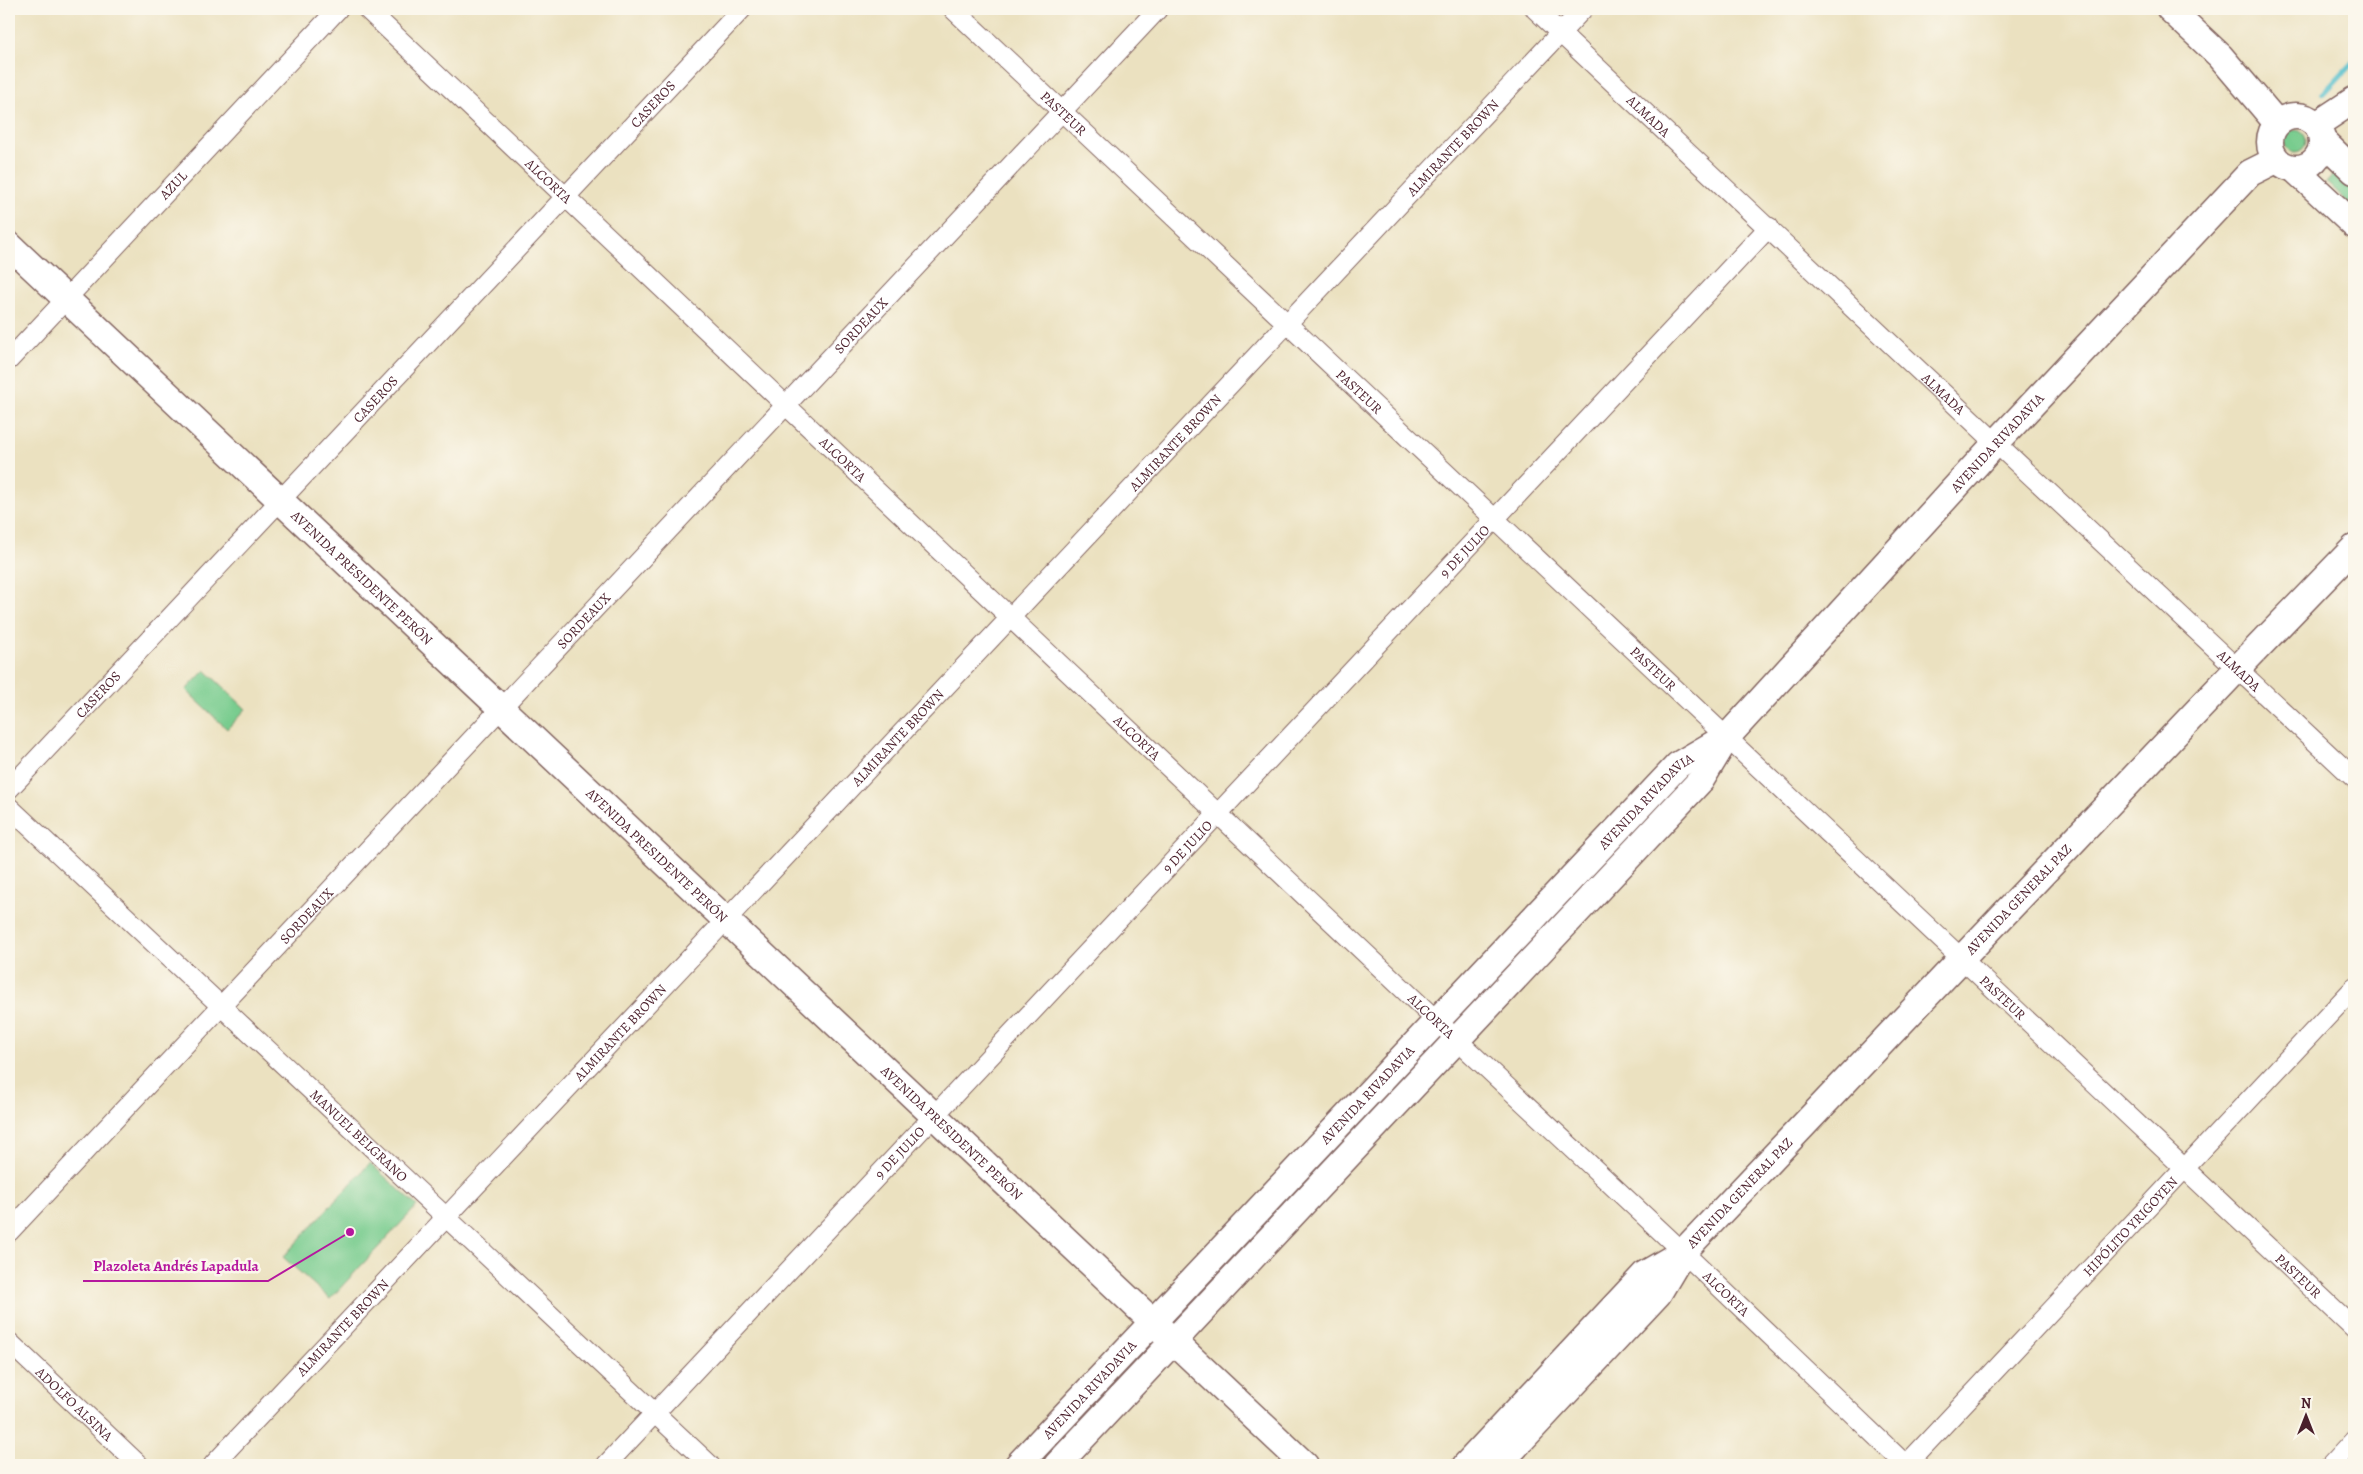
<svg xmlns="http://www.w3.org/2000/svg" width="2363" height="1474" viewBox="0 0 2363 1474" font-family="Alegreya,serif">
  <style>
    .green { fill: #78cc8e; stroke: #61765c }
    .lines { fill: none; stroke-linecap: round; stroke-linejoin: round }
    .stream { stroke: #50bdca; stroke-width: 5.5 }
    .street-casing { stroke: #82635f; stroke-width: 21 }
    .secondary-casing { stroke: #82635f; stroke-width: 29 }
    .street { stroke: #fff; stroke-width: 19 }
    .secondary { stroke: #fff; stroke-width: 26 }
    .labels { text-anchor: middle; stroke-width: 5; stroke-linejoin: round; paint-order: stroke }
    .street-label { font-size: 14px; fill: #4a1f2b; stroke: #fbf7ec }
    .leader { fill: none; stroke: #b5179e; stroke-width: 2 }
    .callout-dot { fill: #b5179e; stroke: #fbf7ec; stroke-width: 2 }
    .callout-label { font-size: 15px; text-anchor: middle; font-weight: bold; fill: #b5179e; stroke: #fbf7ec; stroke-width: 5; stroke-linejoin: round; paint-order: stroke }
  </style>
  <rect width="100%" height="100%" fill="#fbf7ec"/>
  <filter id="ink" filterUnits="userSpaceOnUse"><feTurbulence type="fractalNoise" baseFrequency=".02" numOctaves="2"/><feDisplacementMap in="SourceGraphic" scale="10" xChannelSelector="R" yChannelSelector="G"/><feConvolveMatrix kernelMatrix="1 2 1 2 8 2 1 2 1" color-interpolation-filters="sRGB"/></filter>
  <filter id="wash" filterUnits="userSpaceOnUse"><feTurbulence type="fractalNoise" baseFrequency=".0096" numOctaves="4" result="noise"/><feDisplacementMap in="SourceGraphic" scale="20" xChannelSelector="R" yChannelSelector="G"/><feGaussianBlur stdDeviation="1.12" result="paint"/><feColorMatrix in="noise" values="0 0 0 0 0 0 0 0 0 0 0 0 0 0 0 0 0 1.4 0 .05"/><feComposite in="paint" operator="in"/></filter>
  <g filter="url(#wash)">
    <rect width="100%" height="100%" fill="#ebe1c0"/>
    <g class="green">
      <circle cx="2295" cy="141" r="11"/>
      <polygon points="2338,169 2354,185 2354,209 2326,182"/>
      <polygon points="205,670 246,709 227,729 186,690"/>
      <polygon points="1422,1055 1426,1059 1193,1305 1189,1301"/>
      <polygon points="370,1163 417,1206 330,1299 283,1257"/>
      <polygon points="1141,1351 1145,1355 1040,1465 1032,1465"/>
    </g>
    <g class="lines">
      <polyline class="stream" points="2324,93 2354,61"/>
    </g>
  </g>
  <g filter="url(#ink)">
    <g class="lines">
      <defs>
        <g id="street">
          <path id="s1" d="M367 9 1457 1040 1683 1252 1906 1465 2354 988"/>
          <path id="s2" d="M953 9 2354 1328"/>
          <path id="s3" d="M1535 9 1996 443 2354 778"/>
          <path id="s4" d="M9 360 338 9"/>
          <path id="s5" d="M9 789 742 9"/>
          <path id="s6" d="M9 807 710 1465"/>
          <path id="s7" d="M9 1232 1158 9"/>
          <path id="s8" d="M9 1342 139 1465"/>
          <path id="s9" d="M213 1465 1583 9"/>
          <path id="s10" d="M606 1465 1769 227"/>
          <polyline points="2331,1465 2354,1440"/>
        </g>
        <g id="secondary">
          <polyline points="2170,9 2220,56 2277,123"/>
          <circle cx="2296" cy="142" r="26"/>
          <polyline points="2316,125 2354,100"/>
          <polyline points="2322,140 2354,171"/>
          <polyline points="2294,169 2354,225"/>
          <path id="s11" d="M9 245 1305 1465"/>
          <path id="s12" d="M1018 1465 1678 765 1724 738"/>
          <path id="s13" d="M1057 1465 1701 780 1727 737 1996 443 2250 173 2276 160"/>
          <polyline points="1466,1465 1645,1274 1683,1252"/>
          <path id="s14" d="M1498 1465 1658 1294 1683 1252 2238 668 2354 548"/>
        </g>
      </defs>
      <use href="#street" class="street-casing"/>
      <use href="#secondary" class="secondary-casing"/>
      <use href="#street" class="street"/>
      <use href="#secondary" class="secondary"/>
    </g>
  </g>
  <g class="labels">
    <g class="street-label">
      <text dy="5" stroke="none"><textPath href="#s5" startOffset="940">CASEROS</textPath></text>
      <text dy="5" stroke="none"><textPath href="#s2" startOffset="152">PASTEUR</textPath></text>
      <text dy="5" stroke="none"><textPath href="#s3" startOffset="156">ALMADA</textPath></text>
      <text dy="5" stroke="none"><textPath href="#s9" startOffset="1809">ALMIRANTE BROWN</textPath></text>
      <text dy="5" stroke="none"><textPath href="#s1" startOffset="250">ALCORTA</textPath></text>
      <text dy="5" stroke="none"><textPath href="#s4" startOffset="240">AZUL</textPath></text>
      <text dy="5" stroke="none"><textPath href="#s7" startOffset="1244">SORDEAUX</textPath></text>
      <text dy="5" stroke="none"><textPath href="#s2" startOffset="558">PASTEUR</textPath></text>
      <text dy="5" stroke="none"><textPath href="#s3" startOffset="561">ALMADA</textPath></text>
      <text dy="5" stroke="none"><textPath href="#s5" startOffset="535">CASEROS</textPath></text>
      <text dy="5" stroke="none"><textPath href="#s9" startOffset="1404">ALMIRANTE BROWN</textPath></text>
      <text dy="5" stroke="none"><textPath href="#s13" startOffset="1390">AVENIDA RIVADAVIA</textPath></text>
      <text dy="5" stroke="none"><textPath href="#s1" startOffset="655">ALCORTA</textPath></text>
      <text dy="5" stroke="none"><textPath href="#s10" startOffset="1254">9 DE JULIO</textPath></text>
      <text dy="5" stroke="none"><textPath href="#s11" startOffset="485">AVENIDA PRESIDENTE PERÓN</textPath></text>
      <text dy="5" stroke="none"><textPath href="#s7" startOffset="839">SORDEAUX</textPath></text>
      <text dy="5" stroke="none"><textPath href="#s2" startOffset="962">PASTEUR</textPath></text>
      <text dy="5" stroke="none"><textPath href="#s3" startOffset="966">ALMADA</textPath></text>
      <text dy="5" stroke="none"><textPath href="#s5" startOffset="130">CASEROS</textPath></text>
      <text dy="5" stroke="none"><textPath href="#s9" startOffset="999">ALMIRANTE BROWN</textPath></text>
      <text dy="5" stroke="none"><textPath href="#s1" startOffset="1060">ALCORTA</textPath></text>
      <text dy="5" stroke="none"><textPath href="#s12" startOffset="914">AVENIDA RIVADAVIA</textPath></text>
      <text dy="5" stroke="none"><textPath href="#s10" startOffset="849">9 DE JULIO</textPath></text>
      <text dy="5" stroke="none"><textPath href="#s11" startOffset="890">AVENIDA PRESIDENTE PERÓN</textPath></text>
      <text dy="5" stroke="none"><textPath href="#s14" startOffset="770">AVENIDA GENERAL PAZ</textPath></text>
      <text dy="5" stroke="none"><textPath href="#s7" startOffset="434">SORDEAUX</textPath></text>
      <text dy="5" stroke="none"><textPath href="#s2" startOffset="1442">PASTEUR</textPath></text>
      <text dy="5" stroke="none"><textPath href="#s1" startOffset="1465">ALCORTA</textPath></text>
      <text dy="5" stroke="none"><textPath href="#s9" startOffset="594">ALMIRANTE BROWN</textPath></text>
      <text dy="5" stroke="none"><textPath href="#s12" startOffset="509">AVENIDA RIVADAVIA</textPath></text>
      <text dy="5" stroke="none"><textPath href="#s11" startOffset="1295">AVENIDA PRESIDENTE PERÓN</textPath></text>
      <text dy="5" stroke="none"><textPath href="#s6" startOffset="480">MANUEL BELGRANO</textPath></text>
      <text dy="5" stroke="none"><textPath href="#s10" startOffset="429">9 DE JULIO</textPath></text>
      <text dy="5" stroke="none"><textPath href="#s14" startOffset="365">AVENIDA GENERAL PAZ</textPath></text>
      <text dy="5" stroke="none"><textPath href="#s1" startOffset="2446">HIPÓLITO YRIGOYEN</textPath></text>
      <text dy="5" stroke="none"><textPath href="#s2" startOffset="1848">PASTEUR</textPath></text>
      <text dy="5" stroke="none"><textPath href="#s1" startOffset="1870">ALCORTA</textPath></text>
      <text dy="5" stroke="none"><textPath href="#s9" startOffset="189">ALMIRANTE BROWN</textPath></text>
      <text dy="5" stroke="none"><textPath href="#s12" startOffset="104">AVENIDA RIVADAVIA</textPath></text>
      <text dy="5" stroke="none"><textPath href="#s8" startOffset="90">ADOLFO ALSINA</textPath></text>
    </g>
  </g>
  <path class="leader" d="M350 1232L268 1281H83"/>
  <circle class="callout-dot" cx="350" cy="1232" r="5"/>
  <g class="callout-label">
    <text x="176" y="1271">Plazoleta Andrés Lapadula</text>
  </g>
  <rect width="2363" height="1474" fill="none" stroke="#fbf7ec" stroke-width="30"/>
  <g transform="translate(2306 1416)" stroke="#fbf7ec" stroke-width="4" paint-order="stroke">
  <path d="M0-4L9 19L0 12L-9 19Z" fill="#4a1f2b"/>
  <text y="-8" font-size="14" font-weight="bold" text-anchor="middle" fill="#4a1f2b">N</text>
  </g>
</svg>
